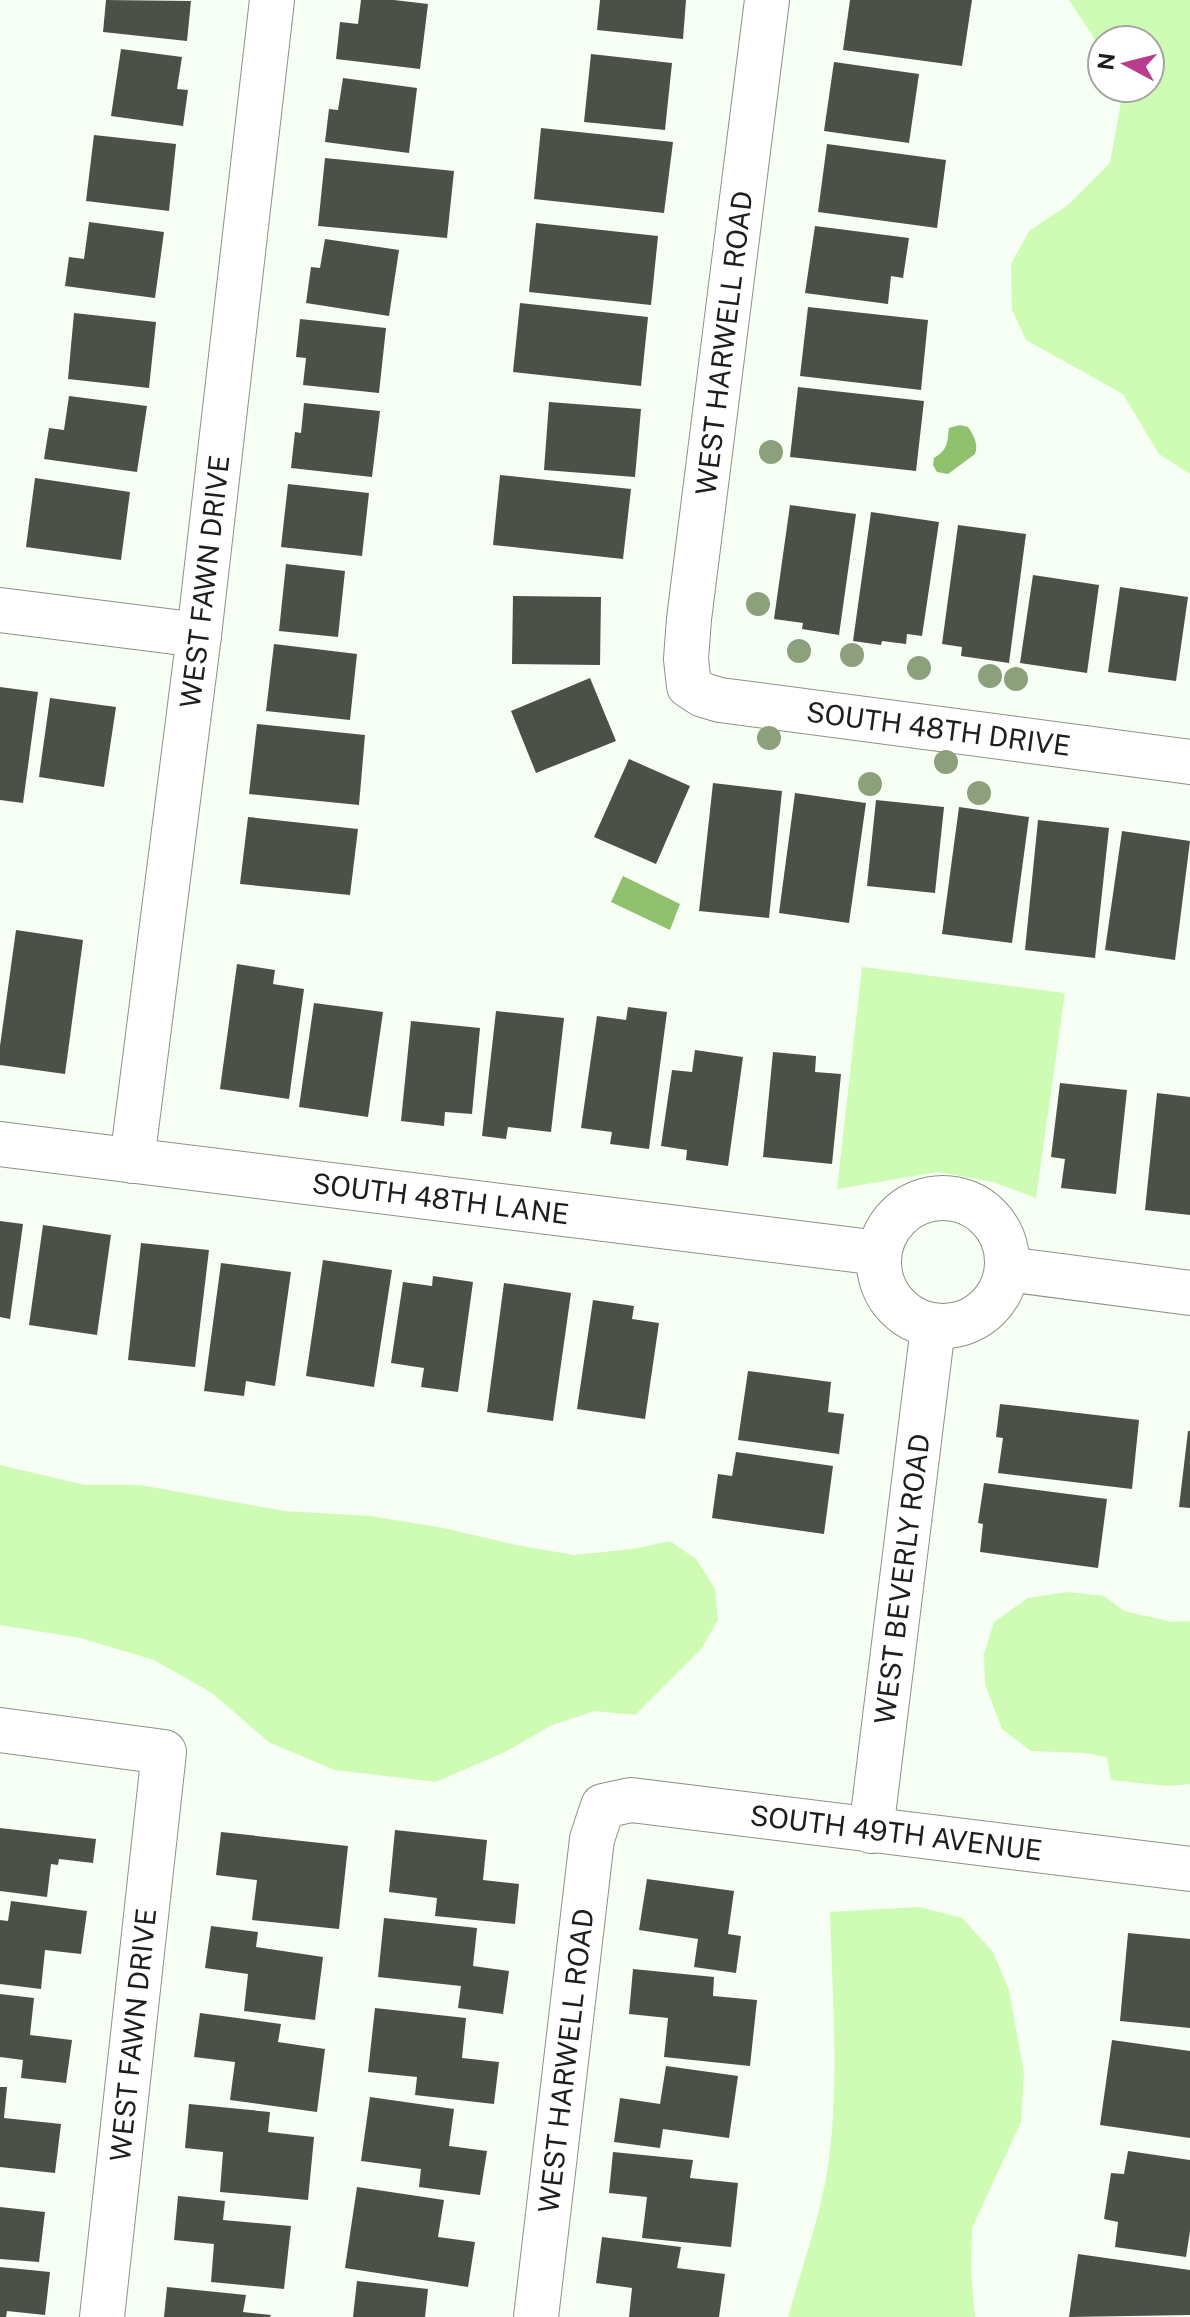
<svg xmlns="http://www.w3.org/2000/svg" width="1190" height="2317" viewBox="0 0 1190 2317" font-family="'Public Sans',sans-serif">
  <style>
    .green { fill: #cffcb4 }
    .water { fill: #8fc16f }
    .building { fill: #4c5148 }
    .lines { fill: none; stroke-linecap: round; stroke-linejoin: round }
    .minor-casing { stroke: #8b9288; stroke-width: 46 }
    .minor { stroke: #fff; stroke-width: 44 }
    .tree { fill: #8ca07c }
    .labels { text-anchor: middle; stroke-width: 8; stroke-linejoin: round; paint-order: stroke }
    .street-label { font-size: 28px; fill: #1d1f1b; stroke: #fff }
  </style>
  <rect width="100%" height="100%" fill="#f7fef3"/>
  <g class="green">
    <polygon points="1069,0 1190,0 1190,474 1159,454 1123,394 1026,340 1012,310 1011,264 1029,231 1068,205 1110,163 1121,102 1119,88 1150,88 1150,40 1102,40 1102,50"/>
    <polygon points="862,967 1065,993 1036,1198 993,1182 938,1172 837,1189"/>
    <polygon points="0,1465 85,1485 140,1485 284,1511 370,1516 443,1528 516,1545 574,1555 633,1549 670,1541 696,1559 715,1589 718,1620 701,1649 635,1715 595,1711 552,1725 505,1752 436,1782 335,1770 270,1743 212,1693 154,1660 80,1638 0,1625"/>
    <polygon points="1068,1592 1104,1596 1124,1611 1172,1622 1190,1621 1190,1784 1168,1786 1111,1780 1107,1757 1084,1753 1031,1751 1002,1729 985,1684 984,1654 994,1622 1028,1598"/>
    <path d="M919 1907 962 1918 993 1952 1009 1990 1024 2073 1021 2122 972 2228 971 2273 975 2317H788C803 2263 824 2207 830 2151 839 2072 832 1991 830 1912Z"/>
  </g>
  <g class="water">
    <path d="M960 425 968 427C973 434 979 445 975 454L948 474 937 472 933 465 934 458C949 449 947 442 949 428Z"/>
    <polygon points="623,876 680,904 670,930 611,902"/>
  </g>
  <g class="building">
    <polygon points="106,0 191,1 187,41 103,32"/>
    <polygon points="361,0 394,0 428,4 420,69 336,59 340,22 358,24"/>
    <polygon points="600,0 686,0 683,39 597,30"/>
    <polygon points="850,0 972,0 962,66 843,50"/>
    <polygon points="121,49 182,57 177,89 188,90 183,126 111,116"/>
    <polygon points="591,54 672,63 665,130 584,122"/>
    <polygon points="834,62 919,74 909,143 824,131"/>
    <polygon points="343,78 417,88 409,153 325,142 329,109 338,110"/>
    <polygon points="541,128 673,142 664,213 534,199"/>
    <polygon points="94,135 176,144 169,211 86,201"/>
    <polygon points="827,144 946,160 937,228 818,212"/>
    <polygon points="325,158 454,171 447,238 318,226"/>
    <polygon points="89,222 164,232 155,298 65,286 69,257 84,259"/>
    <polygon points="536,223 658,236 651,305 529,292"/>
    <polygon points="815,226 909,238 903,278 891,276 888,304 805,293"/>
    <polygon points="325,239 399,250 389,316 306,303 311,267 320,268"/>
    <polygon points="520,303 648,317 641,386 513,372"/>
    <polygon points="808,307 928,320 921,390 800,376"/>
    <polygon points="74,313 156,322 149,388 68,379"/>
    <polygon points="300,319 386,328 379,393 303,385 306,358 296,357"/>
    <polygon points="798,387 924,401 916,471 790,457"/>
    <polygon points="69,396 147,406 137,472 44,459 49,428 64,430"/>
    <polygon points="549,402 641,409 635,477 544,470"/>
    <polygon points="304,403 380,411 372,477 291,468 295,432 301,433"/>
    <polygon points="500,475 631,489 623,559 493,545"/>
    <polygon points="35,478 130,492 121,560 26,547"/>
    <polygon points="288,484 369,493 362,556 281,547"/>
    <polygon points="790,505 856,514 839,635 802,629 803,623 774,619"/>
    <polygon points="871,512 939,522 922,636 907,634 906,644 882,641 881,645 853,641"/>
    <polygon points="958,525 1026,534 1009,663 961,656 962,647 942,644"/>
    <polygon points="286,564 345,571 338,637 279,631"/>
    <polygon points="1033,575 1099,585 1087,673 1020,663"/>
    <polygon points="1120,587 1188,597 1176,681 1108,672"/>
    <polygon points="513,596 601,597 600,665 512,664"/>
    <polygon points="274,644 357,654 350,720 266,711"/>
    <polygon points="590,678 616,741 536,773 511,711"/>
    <polygon points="0,687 38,692 23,803 0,800"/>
    <polygon points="50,698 116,707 104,787 39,777"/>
    <polygon points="257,724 365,735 359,805 249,794"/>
    <polygon points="629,759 690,786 656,864 594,837"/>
    <polygon points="713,783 782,791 769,918 699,911"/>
    <polygon points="795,793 866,803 849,923 779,913"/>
    <polygon points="876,800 944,807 935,893 867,886"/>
    <polygon points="959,807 1029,817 1012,943 942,934"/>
    <polygon points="248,817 358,829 350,895 240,884"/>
    <polygon points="1038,820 1109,828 1095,958 1025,950"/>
    <polygon points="1122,831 1190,841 1175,960 1105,950"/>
    <polygon points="16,930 83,940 65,1074 0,1065 0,1046"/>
    <polygon points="237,964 275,970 273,984 304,989 289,1099 220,1089"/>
    <polygon points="314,1003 383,1012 368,1117 299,1107"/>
    <polygon points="628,1007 667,1012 649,1149 610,1144 612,1132 581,1128 597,1016 626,1020"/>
    <polygon points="496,1011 564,1018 551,1132 508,1127 506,1139 482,1136"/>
    <polygon points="411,1021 480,1028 472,1114 445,1112 444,1126 401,1121"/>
    <polygon points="695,1050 743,1057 728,1166 686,1160 687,1150 661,1146 672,1070 692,1072"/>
    <polygon points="773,1052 816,1056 815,1072 841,1074 832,1164 763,1157"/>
    <polygon points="1060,1083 1127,1090 1116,1194 1061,1188 1065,1159 1051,1157"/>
    <polygon points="1157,1093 1190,1097 1190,1215 1145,1210"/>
    <polygon points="0,1221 23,1224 10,1319 0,1317"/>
    <polygon points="43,1225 111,1235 97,1335 29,1325"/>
    <polygon points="141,1243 209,1250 195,1367 128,1360"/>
    <polygon points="323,1260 392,1270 374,1387 306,1376"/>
    <polygon points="221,1263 291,1272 275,1386 246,1381 244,1396 204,1391"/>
    <polygon points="433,1276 473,1282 458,1392 421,1387 424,1368 391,1363 403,1282 432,1286"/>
    <polygon points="504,1283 571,1293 553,1421 487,1412"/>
    <polygon points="593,1300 634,1306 632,1319 659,1323 645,1419 577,1409"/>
    <polygon points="748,1371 831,1382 828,1412 844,1414 839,1454 738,1440"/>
    <polygon points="1000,1404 1139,1420 1132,1489 998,1473 1003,1438 996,1437"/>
    <polygon points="1188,1431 1190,1431 1190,1508 1179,1507"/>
    <polygon points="736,1452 833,1466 824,1534 712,1518 718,1474 732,1476"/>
    <polygon points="984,1483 1107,1499 1098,1568 980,1552 983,1524 978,1523"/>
    <polygon points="0,1828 96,1839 93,1863 59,1859 58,1865 51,1864 47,1897 0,1891"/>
    <polygon points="395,1830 487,1840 483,1880 519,1884 515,1924 435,1916 437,1898 389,1892"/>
    <polygon points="221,1832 348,1846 339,1929 252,1920 257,1880 216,1875"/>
    <polygon points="647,1879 734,1891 728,1934 741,1936 736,1973 694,1967 698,1939 639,1930"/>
    <polygon points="11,1901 87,1911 81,1954 45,1950 41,1989 0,1984 0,1920 8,1921"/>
    <polygon points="384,1918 477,1928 473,1966 509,1971 503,2014 458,2008 461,1986 378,1977"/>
    <polygon points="211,1926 258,1932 256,1947 323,1957 315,2020 244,2011 248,1974 205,1968"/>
    <polygon points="1128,1933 1190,1939 1190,2028 1120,2021"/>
    <polygon points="633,1969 714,1977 713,1996 757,2000 750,2066 664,2057 668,2018 629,2014"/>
    <polygon points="0,1994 34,1998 30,2035 72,2040 66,2083 21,2078 23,2060 0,2057"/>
    <polygon points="375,2008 466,2018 462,2058 499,2062 494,2104 415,2095 417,2077 368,2072"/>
    <polygon points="200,2013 281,2024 278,2042 325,2049 317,2112 230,2100 235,2062 194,2057"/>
    <polygon points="1112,2040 1190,2051 1190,2138 1100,2125"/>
    <polygon points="666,2066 738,2076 729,2138 663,2129 660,2148 614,2142 620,2098 660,2104"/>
    <polygon points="0,2087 7,2087 4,2118 61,2124 55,2173 0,2167"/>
    <polygon points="370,2097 454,2109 449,2146 487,2151 480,2195 419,2187 421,2169 361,2161"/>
    <polygon points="189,2104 270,2112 268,2132 314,2137 308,2200 220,2192 223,2152 185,2148"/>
    <polygon points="1128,2151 1190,2160 1190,2231 1186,2257 1115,2247 1118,2222 1104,2219 1111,2173 1124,2174"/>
    <polygon points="613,2152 693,2160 690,2178 738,2183 731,2247 642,2238 647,2197 609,2193"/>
    <polygon points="357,2187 444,2200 438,2237 475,2242 468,2287 345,2268"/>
    <polygon points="178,2196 225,2201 223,2220 291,2226 284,2289 211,2282 214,2244 174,2240"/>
    <polygon points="0,2207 45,2212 39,2262 0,2259"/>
    <polygon points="602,2237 681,2247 677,2268 725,2274 719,2317 629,2317 632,2288 596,2283"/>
    <polygon points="1078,2254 1190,2270 1190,2315 1069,2317"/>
    <polygon points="0,2267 50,2272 45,2315 7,2311 6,2317 0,2317"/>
    <polygon points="357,2281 428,2289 425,2317 353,2317"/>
    <polygon points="167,2287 246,2295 243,2312 271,2315 270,2317 164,2317"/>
  </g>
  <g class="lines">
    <defs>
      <g id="minor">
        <path id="s1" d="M767 0 689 619 686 659 689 686 703 695 720 700 1190 762"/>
        <polyline points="0,610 199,635"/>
        <path id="s2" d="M0 1144 879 1253"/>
        <path id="s3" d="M132 1161 199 635 272 0"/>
        <circle cx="943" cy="1262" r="64"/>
        <polyline points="1007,1269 1190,1293"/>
        <polyline points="0,1730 164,1752 102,2317"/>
        <path id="s4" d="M871 1831 933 1327"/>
        <path id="s5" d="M536 2317 592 1839 603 1806 631 1800 1190 1869"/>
      </g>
    </defs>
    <use href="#minor" class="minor-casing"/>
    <use href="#minor" class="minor"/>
  </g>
  <g class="tree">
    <circle cx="771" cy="452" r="12"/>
    <circle cx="758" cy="604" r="12"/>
    <circle cx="799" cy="651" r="12"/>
    <circle cx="852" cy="655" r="12"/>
    <circle cx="919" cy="668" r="12"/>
    <circle cx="990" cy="676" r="12"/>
    <circle cx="1016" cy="679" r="12"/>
    <circle cx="769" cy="738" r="12"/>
    <circle cx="946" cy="762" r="12"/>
    <circle cx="870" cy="784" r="12"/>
    <circle cx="979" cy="793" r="12"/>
  </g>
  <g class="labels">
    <g class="street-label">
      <text transform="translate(724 343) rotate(-83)" y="10">WEST HARWELL ROAD</text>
      <text dy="10" stroke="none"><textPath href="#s3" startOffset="584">WEST FAWN DRIVE</textPath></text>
      <text dy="10" stroke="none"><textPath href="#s1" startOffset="946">SOUTH 48TH DRIVE</textPath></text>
      <text dy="10" stroke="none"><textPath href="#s2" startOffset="444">SOUTH 48TH LANE</textPath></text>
      <text dy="10" stroke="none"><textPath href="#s4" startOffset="254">WEST BEVERLY ROAD</textPath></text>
      <text dy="10" stroke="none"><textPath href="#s5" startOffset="812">SOUTH 49TH AVENUE</textPath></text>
      <text transform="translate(133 2035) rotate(-84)" y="10">WEST FAWN DRIVE</text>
      <text dy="10" stroke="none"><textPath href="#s5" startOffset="258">WEST HARWELL ROAD</textPath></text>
    </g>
  </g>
  <g transform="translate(1126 64) rotate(277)"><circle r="38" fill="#ffffff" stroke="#a5a5a4" stroke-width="2"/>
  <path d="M0-6L14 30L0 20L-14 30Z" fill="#b83d8e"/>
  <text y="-12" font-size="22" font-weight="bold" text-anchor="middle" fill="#1d1f1b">N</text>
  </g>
</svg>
